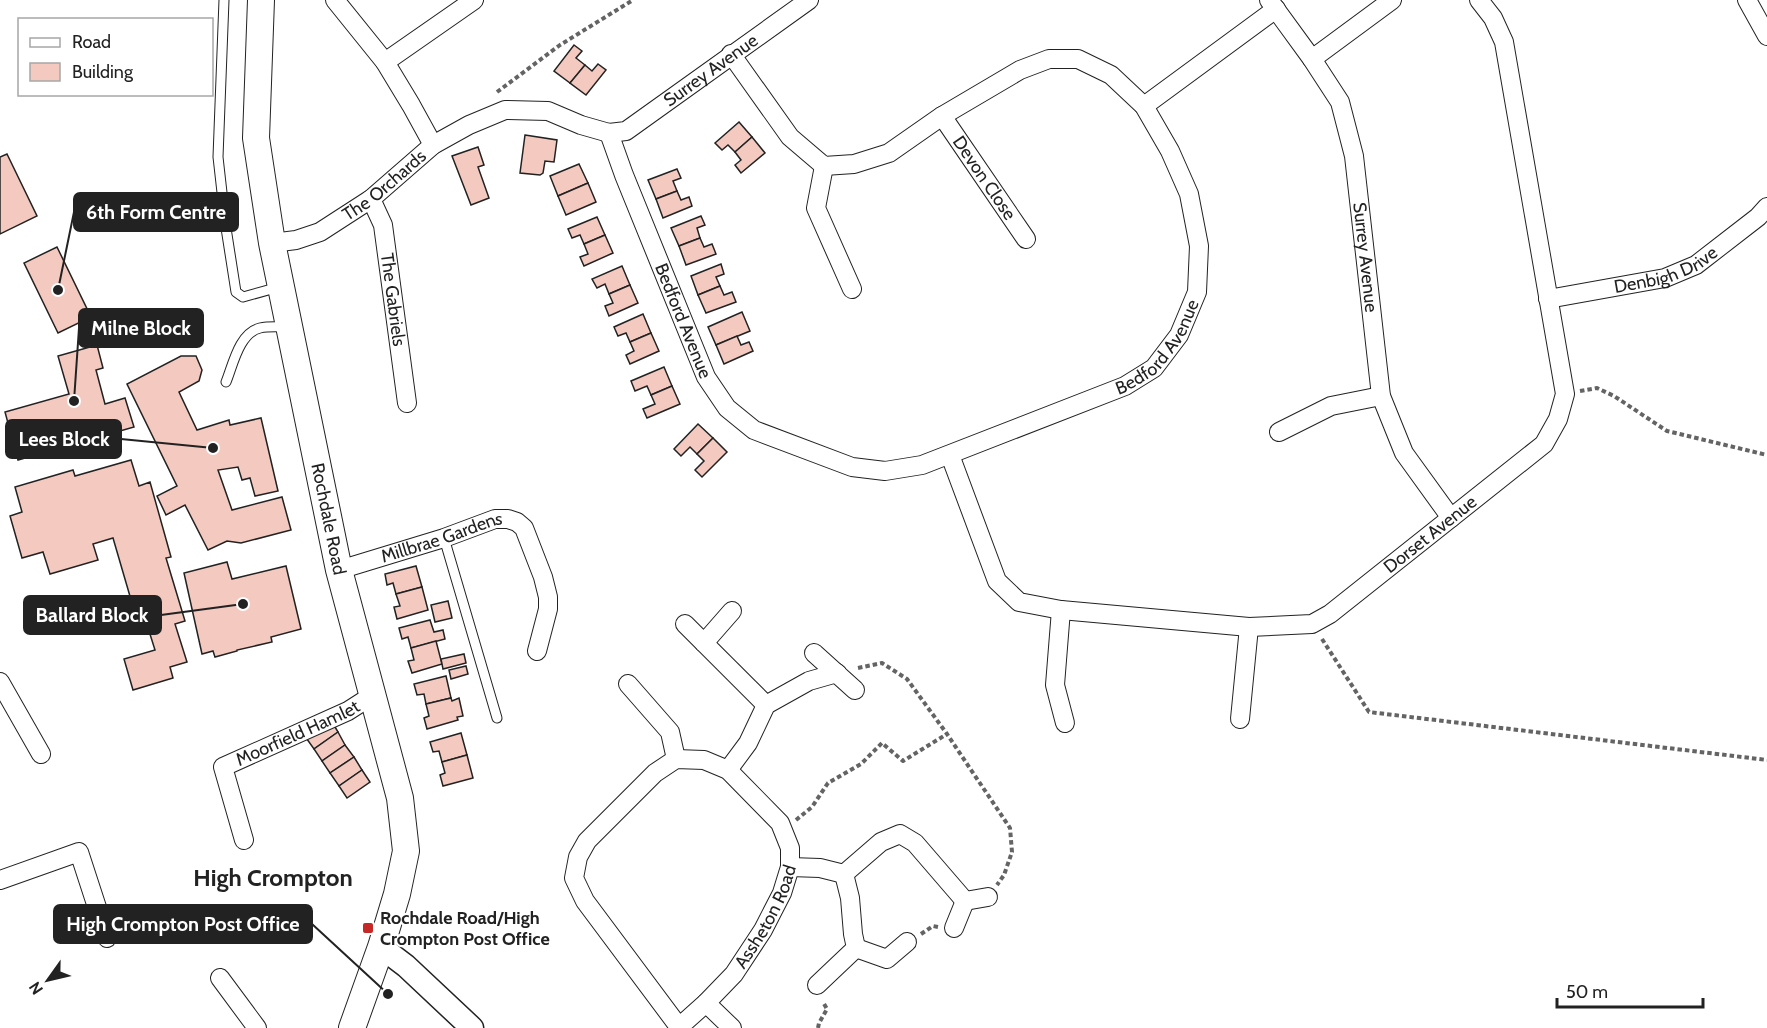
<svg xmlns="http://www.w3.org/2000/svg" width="1767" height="1028" viewBox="0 0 1767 1028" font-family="Cabin,sans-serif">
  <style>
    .building { fill: #f3c9c0; stroke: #222; stroke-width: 1.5 }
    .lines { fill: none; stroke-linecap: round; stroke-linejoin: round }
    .service-casing { stroke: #222; stroke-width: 11 }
    .minor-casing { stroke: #222; stroke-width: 20 }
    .tertiary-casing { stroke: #222; stroke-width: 25 }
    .secondary-casing { stroke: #222; stroke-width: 28 }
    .path { stroke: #646464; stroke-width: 4; stroke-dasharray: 4.5 3; stroke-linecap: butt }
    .service { stroke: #fff; stroke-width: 9 }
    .minor { stroke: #fff; stroke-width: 18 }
    .tertiary { stroke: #fff; stroke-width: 22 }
    .secondary { stroke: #fff; stroke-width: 26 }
    .poi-dot { fill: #c62828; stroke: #fff; stroke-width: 2 }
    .labels { text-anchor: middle; stroke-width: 4.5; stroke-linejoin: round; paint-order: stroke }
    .street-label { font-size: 18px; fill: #222; stroke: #fff }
    .poi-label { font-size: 18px; font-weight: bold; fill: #222; stroke: #fff; text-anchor: start }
    .district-label { font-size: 24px; font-weight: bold; fill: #222; stroke: #fff }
    .leader { fill: none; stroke: #222; stroke-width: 2 }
    .callout-dot { fill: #222; stroke: #fff; stroke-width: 2 }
    .callout { fill: #222; stroke: #222; stroke-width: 2 }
    .callout-label { font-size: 20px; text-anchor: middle; font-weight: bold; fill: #fff }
  </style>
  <rect width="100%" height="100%" fill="#fff"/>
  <g class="building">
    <polygon points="574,45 582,51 576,58 585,65 570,83 554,71"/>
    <polygon points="598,64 606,70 586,95 570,83 585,65 592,71"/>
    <polygon points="739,122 752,137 735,152 728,145 722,150 715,143"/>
    <polygon points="525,135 557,140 554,162 545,161 543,173 540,175 520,173"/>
    <polygon points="752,137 765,153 741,173 735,165 741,160 735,152"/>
    <polygon points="478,147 484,165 478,167 489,198 471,205 452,156"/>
    <polygon points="7,154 37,216 0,234 0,157"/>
    <polygon points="579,164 588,183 558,196 550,176"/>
    <polygon points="677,169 681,178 673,181 677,191 656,199 648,180"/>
    <polygon points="588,183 596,202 566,215 558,196"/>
    <polygon points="677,191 681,200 689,197 692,206 663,218 656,199"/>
    <polygon points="701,216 705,225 697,228 700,238 679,246 671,228"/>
    <polygon points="597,217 605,235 584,244 580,235 572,238 568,229"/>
    <polygon points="605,235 613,253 584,266 580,257 588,254 584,244"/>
    <polygon points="700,238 704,247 712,244 716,254 686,265 679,246"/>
    <polygon points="57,247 91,317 58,333 24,263"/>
    <polygon points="721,264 724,274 716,277 720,286 698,295 691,276"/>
    <polygon points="622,266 630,285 609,294 605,284 597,288 592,279"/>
    <polygon points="630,285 638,303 609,316 605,306 613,303 609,294"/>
    <polygon points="720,286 724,295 732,292 736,302 706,313 698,295"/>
    <polygon points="742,312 750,331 716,345 708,327"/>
    <polygon points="643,314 651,333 630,342 626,333 618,336 614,327"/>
    <polygon points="651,333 659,351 630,364 626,355 634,351 630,342"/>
    <polygon points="737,336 741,345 749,342 753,351 724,364 716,345"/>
    <polygon points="97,345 103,368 96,370 105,404 125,398 134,427 18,460 5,412 69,394 58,356"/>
    <polygon points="181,356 196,356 202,370 199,381 179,392 197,430 229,420 230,425 261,418 278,491 255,496 250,478 242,480 238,467 218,470 232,510 282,497 291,530 241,543 227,541 208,550 185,505 166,515 157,496 177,486 127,384"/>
    <polygon points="664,367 672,386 651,395 647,386 635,391 631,381"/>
    <polygon points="672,386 680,404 647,418 643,409 655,404 651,395"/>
    <polygon points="698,424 713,438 697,454 690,447 681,456 674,449"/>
    <polygon points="713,438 727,452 702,477 695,470 704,461 697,454"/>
    <polygon points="131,460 139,486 150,482 171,557 166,558 185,621 175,624 187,662 170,667 173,678 133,690 124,659 155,650 149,631 141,634 113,538 93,544 98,560 50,574 43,552 22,558 10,516 22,512 15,487 73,470 75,476"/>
    <polygon points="227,562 232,579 286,566 301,629 271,637 272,642 237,650 237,651 215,657 213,651 202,654 184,573"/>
    <polygon points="416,566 422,587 396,594 393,583 387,585 385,574"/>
    <polygon points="422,587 428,610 397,619 394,607 400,606 396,594"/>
    <polygon points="448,601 452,618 435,622 431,605"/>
    <polygon points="430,620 434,632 443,630 445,639 411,648 408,637 402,639 399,628"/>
    <polygon points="436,641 442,664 412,673 408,661 414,660 411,648"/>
    <polygon points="464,654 466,663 443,669 441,659"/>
    <polygon points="466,666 468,674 451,679 449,670"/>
    <polygon points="446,676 451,698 426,704 424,694 417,695 414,684"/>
    <polygon points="451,698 452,701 459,698 463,716 457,717 458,720 427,729 424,718 429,716 426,704"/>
    <polygon points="331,720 338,732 314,749 304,735"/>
    <polygon points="338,732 345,745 322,761 314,749"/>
    <polygon points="461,733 467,755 442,762 439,751 433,752 430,742"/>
    <polygon points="345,745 354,757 330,773 322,761"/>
    <polygon points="467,755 473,778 443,786 440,775 445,773 442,762"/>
    <polygon points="354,757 362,770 339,786 330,773"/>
    <polygon points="362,770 370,782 347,798 339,786"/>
  </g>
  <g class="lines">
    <defs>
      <g id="service">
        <polyline points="224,0 218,157 226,228 236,292 243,297 279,287"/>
        <path d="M226 382C233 365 239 333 260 328 269 326 279 327 288 327"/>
        <polyline points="444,538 497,718"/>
      </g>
      <g id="minor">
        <polyline points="335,0 385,62 411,105 433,145"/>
        <path id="s1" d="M1269 0 1312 59 1340 102 1354 156 1381 396 1404 453 1451 518"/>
        <polyline points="1747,0 1767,36"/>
        <polyline points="1312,59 1392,0"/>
        <polyline points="385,62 474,0"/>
        <polyline points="1144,106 1276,9"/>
        <path id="s2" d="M942 116 1026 239"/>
        <path id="s3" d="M609 133 624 175 706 377 727 408 754 430 852 467 885 471 922 465 1125 386 1154 368 1179 335 1197 292 1199 246 1189 194 1170 151 1144 106 1111 75 1078 59H1049L1020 70 942 116 889 153 854 164 824 166 790 137 731 54"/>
        <polyline points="824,166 816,208 852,289"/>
        <path id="s4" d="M371 199 383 225 407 403"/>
        <path id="s5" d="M272 243 296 240 320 232 371 199 433 145 469 125 505 110 548 111 581 125 609 133 626 131 809 0"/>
        <path id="s6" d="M1548 299 1665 278 1696 265 1758 217 1767 207"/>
        <polyline points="1279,432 1331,406 1381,396"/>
        <path id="s7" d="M950 455 997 581 1019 602 1061 610 1249 627 1312 624 1330 614 1544 444 1558 419 1565 394 1504 42 1493 18 1479 0"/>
        <path id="s8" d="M339 570 444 538 495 519H508L517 522 524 528 543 577 548 597V609L537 651"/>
        <polyline points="1061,610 1055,685 1065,723"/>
        <polyline points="685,624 704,643 732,611"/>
        <polyline points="704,643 766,705"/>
        <polyline points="814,653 855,690"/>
        <polyline points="0,682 41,754"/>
        <polyline points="628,684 670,732 676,759"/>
        <polyline points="1240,719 1249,627"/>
        <polyline points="728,770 748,743 766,705 809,681 837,673"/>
        <path id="s9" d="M244 840 223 767 348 711 373 695"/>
        <polyline points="790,867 820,868 844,874 881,842 900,834 915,843 965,901 988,897"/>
        <polyline points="0,880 79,852 107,938"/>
        <polyline points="954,928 965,901"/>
        <polyline points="856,948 887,959 907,942"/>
        <polyline points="220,978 257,1028"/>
        <polyline points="817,985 856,948 853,934 850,898 844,874"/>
        <polyline points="706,1003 732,1028"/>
        <path id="s10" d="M678 1028 706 1003 734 974 763 930 782 893 790 867V848L780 823 728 770 704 760 676 759 655 773 587 841 578 857 574 878 585 901 679 1027"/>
      </g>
      <polyline id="tertiary" points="381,947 406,966 472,1028"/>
      <g id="secondary">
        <path id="s11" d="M261 0 256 138 272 243 339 570 400 798 406 851 397 894 381 947 352 1028"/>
      </g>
    </defs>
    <use href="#service" class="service-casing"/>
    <use href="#minor" class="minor-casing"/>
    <use href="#tertiary" class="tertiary-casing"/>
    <use href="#secondary" class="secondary-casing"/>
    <g class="path">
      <polyline points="497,92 560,45 633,0"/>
      <polyline points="1580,391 1597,388 1614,396 1667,431 1767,455"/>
      <polyline points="1322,639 1369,712 1767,760"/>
      <polyline points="858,668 882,663 907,679 947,734 1010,828 1012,852 1004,875 997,885"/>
      <polyline points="796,820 812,807 828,783 861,764 882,743 903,761 947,734"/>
      <polyline points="921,934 933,926 938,927"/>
      <polyline points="818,1028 819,1023 827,1009 823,1002"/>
    </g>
    <use href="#service" class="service"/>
    <use href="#minor" class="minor"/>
    <use href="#tertiary" class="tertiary"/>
    <use href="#secondary" class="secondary"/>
  </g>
  <rect class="poi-dot" x="362" y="922" width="12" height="12" rx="3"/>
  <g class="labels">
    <g class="street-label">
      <text dy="6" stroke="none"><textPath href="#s5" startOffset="502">Surrey Avenue</textPath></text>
      <text dy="6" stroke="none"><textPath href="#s2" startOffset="75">Devon Close</textPath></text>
      <text dy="6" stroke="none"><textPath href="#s5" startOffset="129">The Orchards</textPath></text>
      <text dy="6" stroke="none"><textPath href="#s1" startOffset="282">Surrey Avenue</textPath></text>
      <text dy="6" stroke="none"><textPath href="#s6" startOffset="122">Denbigh Drive</textPath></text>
      <text dy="6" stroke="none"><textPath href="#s4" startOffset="104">The Gabriels</textPath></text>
      <text dy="6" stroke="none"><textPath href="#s3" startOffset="202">Bedford Avenue</textPath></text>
      <text dy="6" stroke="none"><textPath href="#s3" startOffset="780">Bedford Avenue</textPath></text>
      <text dy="6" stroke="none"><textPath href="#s11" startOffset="526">Rochdale Road</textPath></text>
      <text dy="6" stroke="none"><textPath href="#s7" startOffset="608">Dorset Avenue</textPath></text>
      <text dy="6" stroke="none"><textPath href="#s8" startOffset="108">Millbrae Gardens</textPath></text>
      <text dy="6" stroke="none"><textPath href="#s9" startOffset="158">Moorfield Hamlet</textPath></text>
      <text dy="6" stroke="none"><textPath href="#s10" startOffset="144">Assheton Road</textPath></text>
    </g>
    <g class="poi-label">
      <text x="380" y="924">Rochdale Road/High<tspan x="380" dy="21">Crompton Post Office</tspan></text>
    </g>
    <g class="district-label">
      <text x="273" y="886">High Crompton</text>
    </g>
  </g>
  <path class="leader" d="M58 290L74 212M74 401L79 328M213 448L121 439M243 604L161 615M388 994L312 924"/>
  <g class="callout-dot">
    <circle cx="58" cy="290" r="6"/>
    <circle cx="74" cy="401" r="6"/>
    <circle cx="213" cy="448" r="6"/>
    <circle cx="243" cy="604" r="6"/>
    <circle cx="388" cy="994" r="6"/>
  </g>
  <g class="callout">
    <rect x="74" y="193" width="164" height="38" rx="6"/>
    <rect x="79" y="309" width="124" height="38" rx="6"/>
    <rect x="6" y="420" width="115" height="38" rx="6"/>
    <rect x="24" y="596" width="137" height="38" rx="6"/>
    <rect x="54" y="905" width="258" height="38" rx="6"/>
  </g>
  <g class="callout-label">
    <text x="156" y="219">6th Form Centre</text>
    <text x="141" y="335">Milne Block</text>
    <text x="64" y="446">Lees Block</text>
    <text x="92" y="622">Ballard Block</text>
    <text x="183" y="931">High Crompton Post Office</text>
  </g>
  <rect x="18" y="18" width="195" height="78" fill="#ffffff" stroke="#a7a7a7" stroke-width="1.5"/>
  <rect x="30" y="38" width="30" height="9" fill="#ffffff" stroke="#a7a7a7" stroke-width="1.5"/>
  <text x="72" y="48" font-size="18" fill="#222222">Road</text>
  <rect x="30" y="63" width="30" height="18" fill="#f3c9c0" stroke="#a7a7a7" stroke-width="1.5"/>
  <text x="72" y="78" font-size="18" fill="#222222">Building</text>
  <g transform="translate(48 980) rotate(236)" stroke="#ffffff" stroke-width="4.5" paint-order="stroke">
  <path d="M0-4.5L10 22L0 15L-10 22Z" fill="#222222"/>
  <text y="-9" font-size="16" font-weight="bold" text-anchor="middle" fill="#222222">N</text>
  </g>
  <path d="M1557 998v9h146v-9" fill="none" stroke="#222222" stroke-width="3"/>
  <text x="1566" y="998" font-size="18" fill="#222222" stroke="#ffffff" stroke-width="4.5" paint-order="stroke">50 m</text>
</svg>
